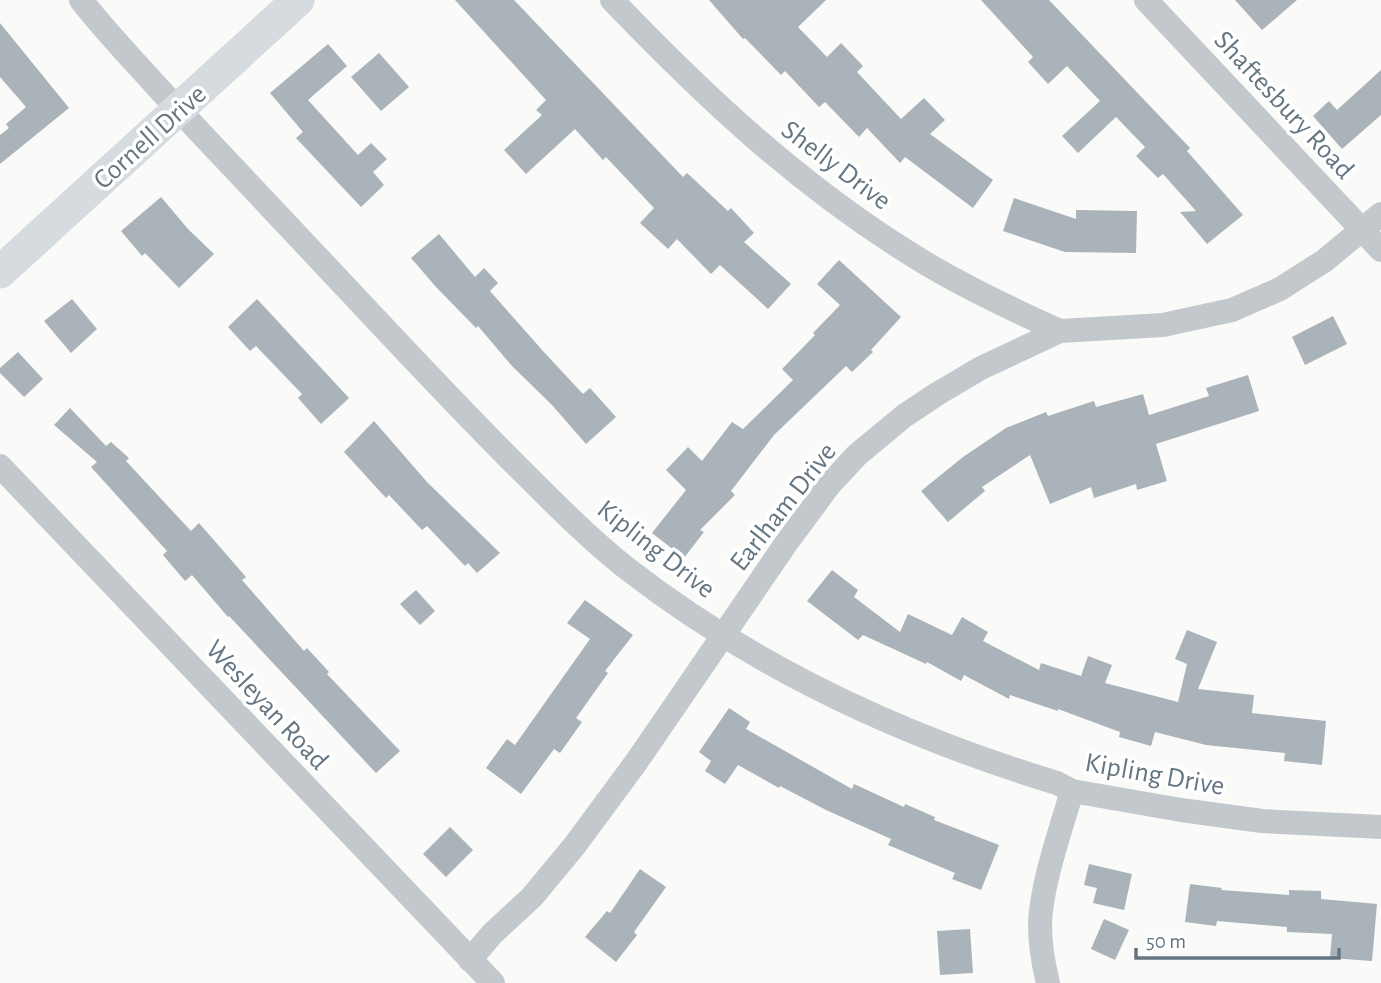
<svg xmlns="http://www.w3.org/2000/svg" width="1381" height="983" font-family="'Alegreya Sans',sans-serif">
  <rect width="100%" height="100%" fill="#fafaf8"/>
  <path fill="#aab3b9" d="M 455,0 L 514,0 L 683,177 L 687,173 L 728,211 L 731,208 L 754,233 L 744,242 L 791,284 L 768,309 L 720,265 L 711,274 L 677,239 L 668,249 L 640,223 L 654,208 L 606,157 L 603,160 L 575,129 L 526,174 L 504,150 L 542,115 L 536,110 L 546,100 Z
    M 709,0 L 826,0 L 798,27 L 827,57 L 841,43 L 863,66 L 857,72 L 901,119 L 924,98 L 945,120 L 930,134 L 993,180 L 973,208 L 905,157 L 900,163 L 867,128 L 859,137 L 825,102 L 819,107 L 785,71 L 781,75 L 745,38 L 743,39 Z
    M 981,0 L 1049,0 L 1190,148 L 1187,151 L 1243,215 L 1207,244 L 1180,212 L 1196,211 L 1163,174 L 1158,178 L 1136,156 L 1145,147 L 1116,117 L 1078,153 L 1062,136 L 1100,101 L 1067,66 L 1048,84 L 1028,62 L 1033,57 Z
    M 1235,0 L 1297,0 L 1262,30 Z
    M 0,23 L 69,108 L 0,164 L 0,135 L 9,128 L 6,124 L 26,107 L 0,77 Z
    M 328,44 L 347,66 L 308,100 L 358,155 L 371,143 L 387,159 L 373,172 L 384,185 L 361,207 L 296,138 L 303,132 L 270,93 Z
    M 379,53 L 409,87 L 381,111 L 351,77 Z
    M 1381,70 L 1381,115 L 1342,149 L 1313,116 L 1329,101 L 1337,110 Z
    M 161,197 L 188,229 L 214,254 L 179,288 L 145,253 L 142,256 L 121,231 Z
    M 1014,198 L 1076,219 L 1076,210 L 1137,211 L 1136,253 L 1065,252 L 1003,231 Z
    M 439,234 L 475,277 L 484,268 L 498,283 L 490,291 L 543,351 L 583,394 L 590,388 L 616,417 L 586,444 L 552,405 L 512,366 L 478,326 L 476,328 L 436,287 L 411,258 Z
    M 839,260 L 901,317 L 871,350 L 873,352 L 852,372 L 846,366 L 774,435 L 731,491 L 735,495 L 700,530 L 704,532 L 684,558 L 652,533 L 686,490 L 666,470 L 688,447 L 702,461 L 732,422 L 743,429 L 793,380 L 782,369 L 815,335 L 813,333 L 840,305 L 817,284 Z
    M 72,299 L 97,329 L 71,353 L 44,321 Z
    M 257,299 L 349,398 L 321,424 L 298,398 L 302,394 L 256,346 L 250,351 L 228,327 Z
    M 1333,316 L 1347,344 L 1305,365 L 1292,337 Z
    M 18,352 L 43,379 L 24,397 L 0,373 L 0,368 Z
    M 1248,375 L 1259,411 L 1156,444 L 1167,481 L 1137,490 L 1136,484 L 1094,498 L 1091,487 L 1050,504 L 1030,455 L 982,487 L 985,491 L 948,522 L 921,491 L 963,457 L 1006,428 L 1046,412 L 1048,416 L 1094,401 L 1096,407 L 1143,394 L 1149,415 L 1209,396 L 1206,388 Z
    M 70,408 L 106,446 L 111,442 L 129,458 L 126,461 L 191,531 L 199,523 L 246,577 L 242,580 L 304,651 L 307,648 L 329,672 L 327,674 L 400,751 L 376,773 L 229,616 L 228,617 L 192,575 L 185,581 L 163,555 L 167,551 L 91,467 L 97,462 L 54,425 Z
    M 374,421 L 427,482 L 500,553 L 477,573 L 468,563 L 465,566 L 427,526 L 422,530 L 389,495 L 386,498 L 344,452 Z
    M 832,570 L 858,590 L 854,597 L 900,632 L 908,614 L 952,635 L 962,617 L 988,632 L 983,641 L 1039,670 L 1041,663 L 1081,676 L 1088,656 L 1112,665 L 1105,683 L 1178,702 L 1187,664 L 1175,659 L 1187,630 L 1217,642 L 1198,689 L 1254,695 L 1252,713 L 1326,721 L 1322,765 L 1284,761 L 1285,753 L 1206,745 L 1155,732 L 1151,746 L 1119,737 L 1120,732 L 1058,709 L 1058,711 L 1010,695 L 1009,699 L 964,675 L 961,681 L 927,662 L 926,664 L 863,635 L 858,640 L 807,601 Z
    M 416,590 L 435,611 L 420,625 L 400,604 Z
    M 585,600 L 633,635 L 605,671 L 608,673 L 576,718 L 582,722 L 560,753 L 554,749 L 521,794 L 486,768 L 507,739 L 515,745 L 590,639 L 567,623 Z
    M 729,708 L 750,722 L 746,729 L 852,789 L 854,784 L 904,807 L 905,804 L 935,817 L 934,820 L 999,845 L 981,890 L 952,879 L 955,873 L 888,845 L 891,839 L 826,810 L 780,786 L 779,788 L 738,765 L 725,784 L 705,771 L 711,761 L 699,752 Z
    M 450,827 L 473,850 L 446,877 L 423,854 Z
    M 1089,864 L 1132,874 L 1124,910 L 1093,903 L 1097,888 L 1084,885 Z
    M 640,869 L 666,887 L 634,932 L 637,935 L 616,962 L 585,937 L 607,911 L 610,913 Z
    M 1190,884 L 1222,888 L 1221,890 L 1289,895 L 1289,890 L 1321,891 L 1321,899 L 1377,904 L 1372,961 L 1330,958 L 1332,934 L 1287,932 L 1287,927 L 1217,921 L 1216,926 L 1185,922 Z
    M 1104,919 L 1129,930 L 1115,960 L 1091,949 Z
    M 970,929 L 973,973 L 940,975 L 937,931 Z"/>
  <g fill="none" stroke-linecap="round" stroke-linejoin="round">
    <path stroke="#c3c8cc" stroke-width="24" d="M 81,0 C 106,32 134,61 161,91 C 215,149 269,206 323,263 C 391,335 457,407 527,476 C 558,507 590,539 625,567 C 753,667 902,736 1057,783 L 1072,791 L 1181,810 L 1262,821 L 1381,827
      M 612,0 C 705,97 802,188 917,258 C 962,286 1011,309 1060,331
      M 1146,0 L 1381,250
      M 0,466 L 493,983
      M 470,960 L 492,934 L 532,897 L 575,845 L 637,761 L 785,545 L 830,484 L 857,455 L 904,416 L 937,394 L 981,368 L 1060,331 L 1163,325 L 1232,310 L 1280,289 L 1324,261 L 1381,214
      M 1048,983 C 1043,963 1040,944 1040,924 C 1041,885 1061,829 1072,791"/>
    <path stroke="#d6dbdf" stroke-width="33" d="M 0,272 L 298,0"/>
  </g>
  <g text-anchor="middle" stroke-width="7" stroke-linejoin="round" paint-order="stroke">
    <g font-size="28" fill="#657683" stroke="#fff">
      <text transform="translate(1285 104) rotate(47)" y="10">Shaftesbury Road</text>
      <text transform="translate(149 136) rotate(-42)" y="10">Cornell Drive</text>
      <text transform="translate(837 164) rotate(37)" y="10">Shelly Drive</text>
      <text transform="translate(782 506) rotate(-52)" y="10">Earlham Drive</text>
      <text transform="translate(657 548) rotate(38)" y="10">Kipling Drive</text>
      <text transform="translate(268 704) rotate(47)" y="10">Wesleyan Road</text>
      <text transform="translate(1155 773) rotate(10)" y="10">Kipling Drive</text>
    </g>
  </g>
  <path d="M1136 948v10h203v-10" fill="none" stroke="#657683" stroke-width="3.5"/>
  <text x="1146" y="948" font-size="21" fill="#657683" stroke="#ffffff" stroke-width="5" paint-order="stroke">50 m</text>
</svg>
